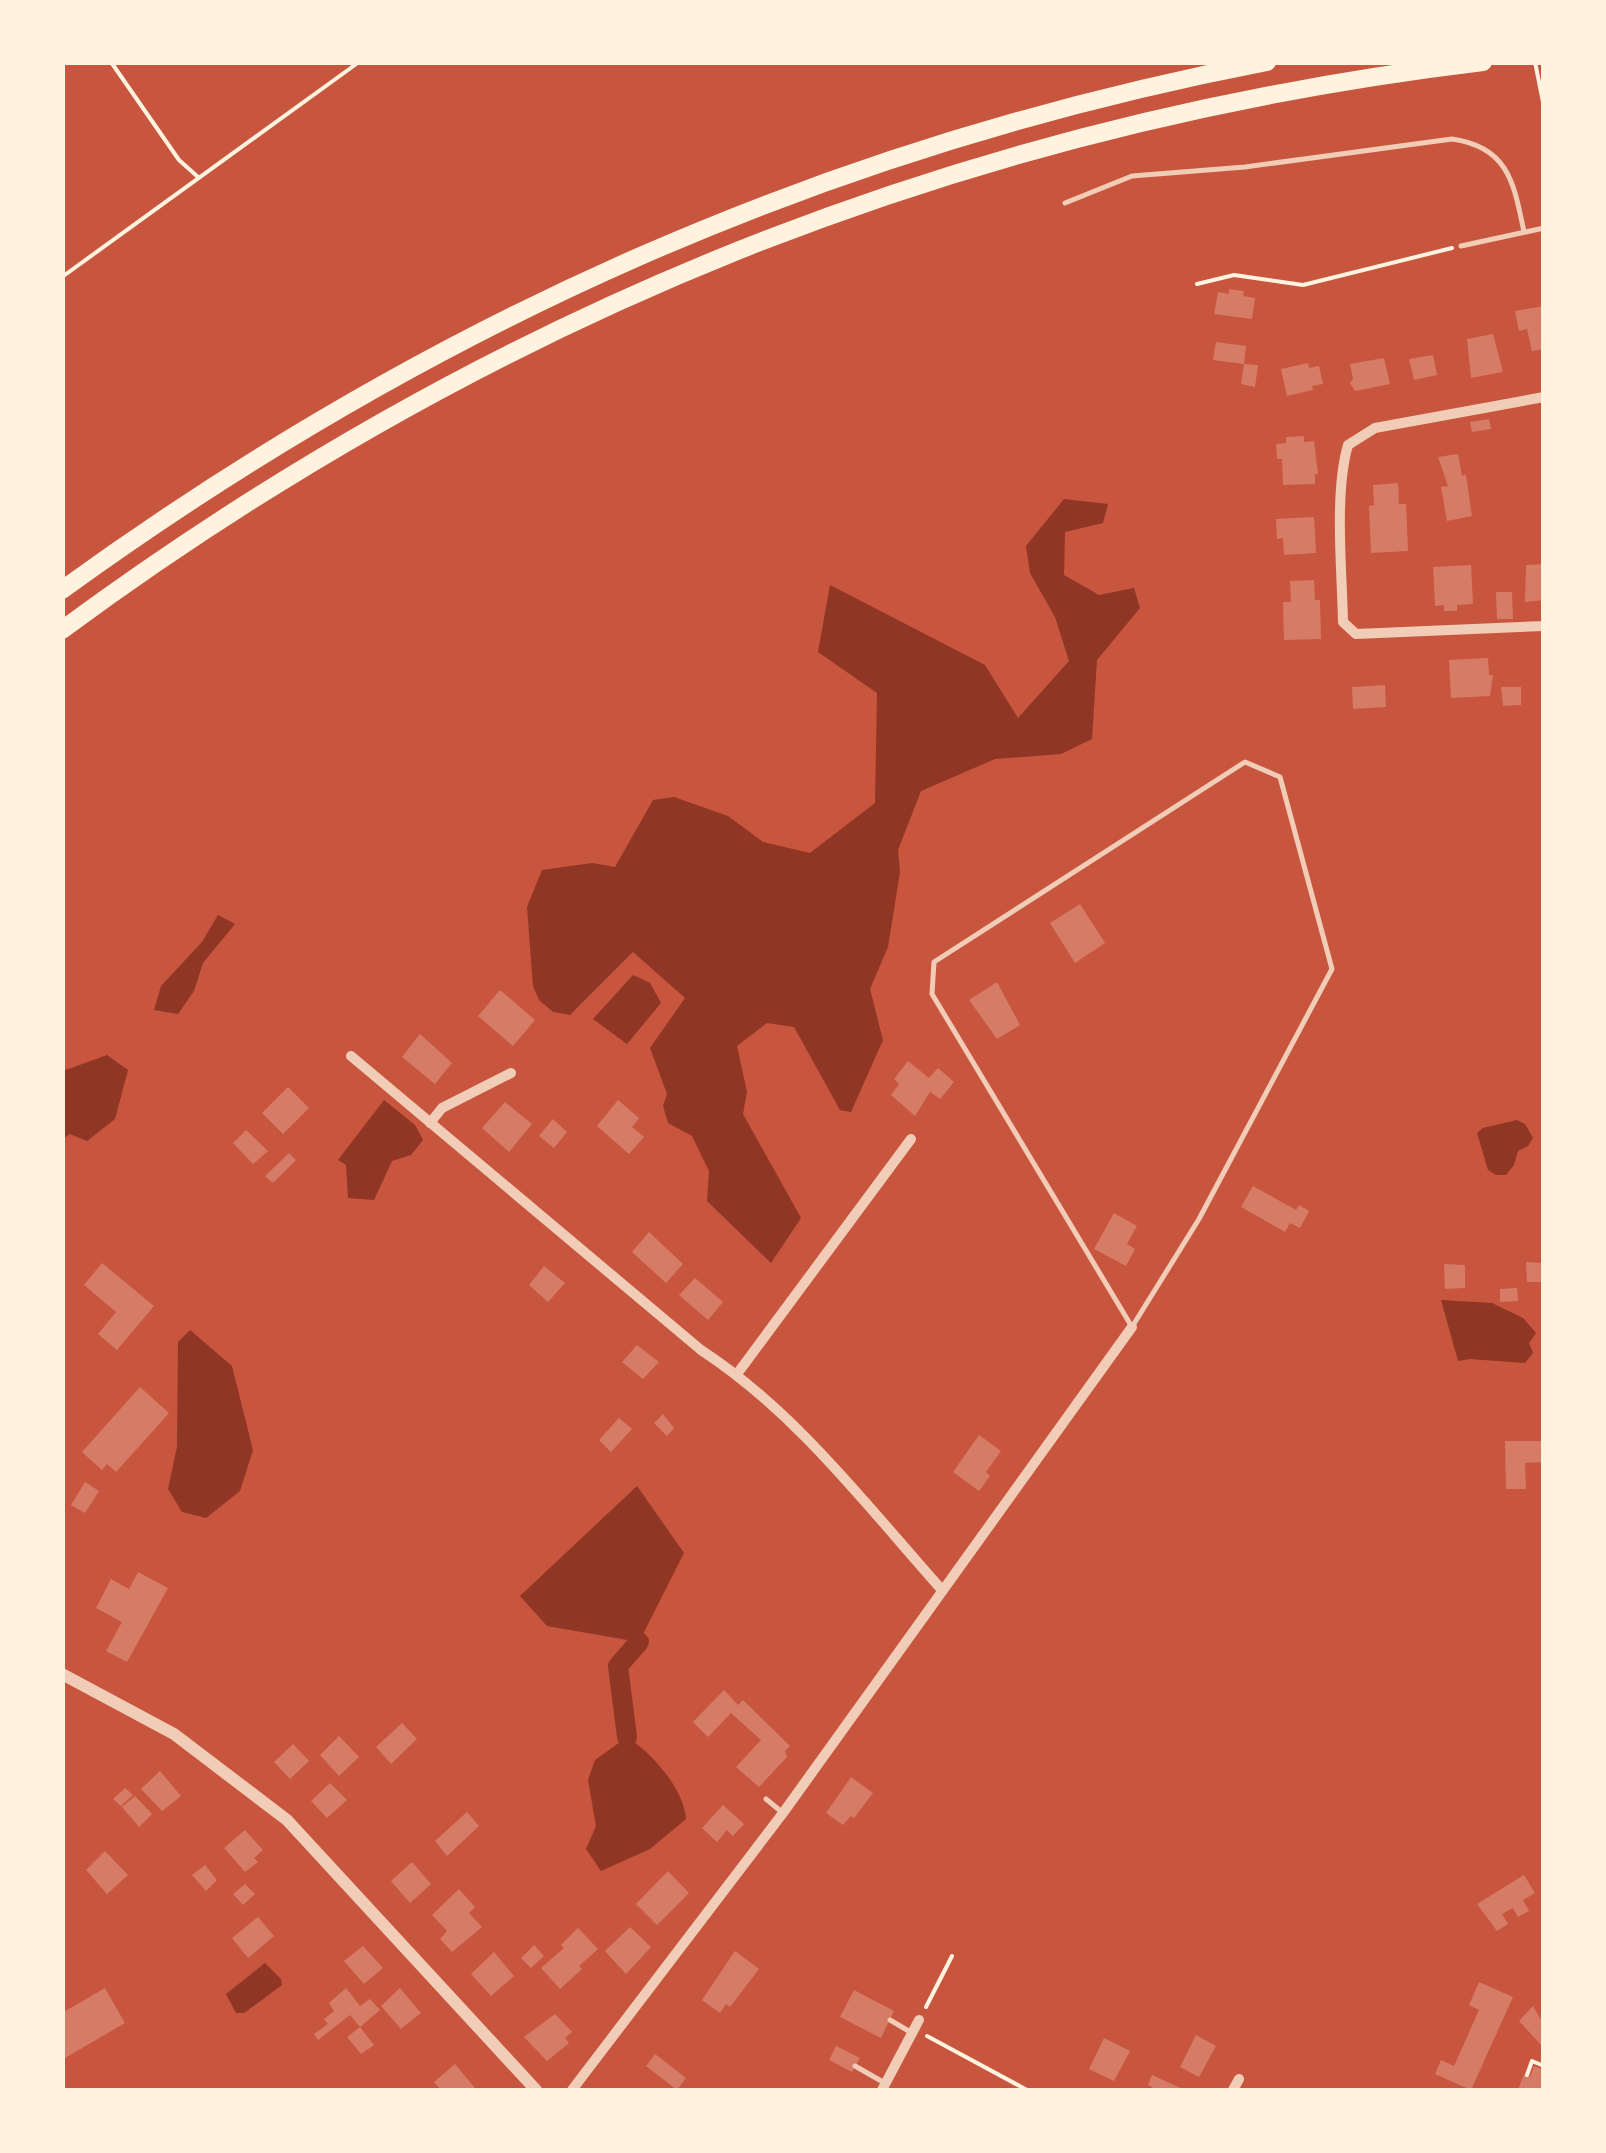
<svg xmlns="http://www.w3.org/2000/svg" width="1606" height="2153" font-family="'Libre Baskerville',serif">
  <rect width="100%" height="100%" fill="#c8553d"/>
  <path fill="#8f3625" d="M 1064,499 L 1108,504 L 1103,523 L 1065,532 L 1064,575 L 1099,595 L 1134,588 L 1140,608 L 1097,660 L 1092,739 L 1061,754 L 995,759 L 921,791 L 898,850 L 900,872 L 888,947 L 870,989 L 883,1040 L 851,1112 L 840,1110 L 794,1027 L 767,1023 L 737,1046 L 747,1092 L 743,1114 L 801,1218 L 771,1263 L 707,1201 L 709,1171 L 692,1136 L 668,1123 L 663,1106 L 667,1094 L 650,1048 L 685,998 L 633,952 L 570,1015 L 553,1012 L 539,1000 L 533,986 L 527,907 L 542,870 L 592,863 L 615,867 L 653,800 L 674,797 L 728,816 L 763,842 L 810,853 L 875,803 L 877,693 L 818,652 L 830,585 L 985,665 L 1018,718 L 1069,661 L 1055,617 L 1030,573 L 1026,546 Z
    M 218,915 L 235,924 L 203,963 L 194,991 L 178,1014 L 154,1010 L 161,986 L 202,942 Z
    M 633,975 L 650,983 L 661,1003 L 627,1044 L 593,1019 Z
    M 107,1055 L 128,1070 L 115,1119 L 87,1141 L 70,1134 L 63,1139 L 63,1071 Z
    M 384,1100 L 415,1125 L 423,1140 L 411,1155 L 392,1161 L 374,1200 L 348,1198 L 346,1165 L 338,1160 Z
    M 1517,1120 L 1525,1124 L 1533,1138 L 1528,1146 L 1518,1151 L 1514,1165 L 1506,1175 L 1496,1175 L 1488,1170 L 1477,1133 L 1483,1128 Z
    M 1441,1300 L 1492,1303 L 1523,1318 L 1536,1333 L 1529,1343 L 1533,1353 L 1525,1363 L 1470,1359 L 1458,1361 Z
    M 190,1330 L 232,1366 L 253,1450 L 240,1491 L 206,1518 L 182,1512 L 168,1489 L 177,1447 L 178,1342 Z
    M 637,1486 L 684,1553 L 639,1642 L 547,1626 L 520,1596 Z
    M 627,1737 C 652,1753 684,1789 686,1819 L 650,1849 L 601,1871 L 586,1849 L 596,1826 L 588,1780 L 595,1760 Z
    M 265,1963 L 281,1979 L 282,1985 L 244,2013 L 236,2013 L 226,1994 Z"/>
  <g fill="none" stroke-linecap="round" stroke-linejoin="round">
    <path stroke="#8f3625" stroke-width="20" d="M 627,1737 L 618,1666 L 639,1642"/>
  </g>
  <path fill="#d67c66" d="M 1229,289 L 1244,291 L 1243,296 L 1255,298 L 1252,319 L 1214,314 L 1218,292 L 1229,294 Z
    M 1544,306 L 1544,349 L 1532,351 L 1527,329 L 1519,331 L 1515,311 Z
    M 1493,334 L 1503,372 L 1471,378 L 1467,339 Z
    M 1216,342 L 1246,346 L 1244,364 L 1213,360 Z
    M 1433,355 L 1437,375 L 1414,380 L 1409,359 Z
    M 1384,358 L 1390,384 L 1355,391 L 1350,383 L 1353,379 L 1350,364 Z
    M 1308,363 L 1309,368 L 1319,366 L 1323,384 L 1312,386 L 1313,390 L 1287,396 L 1281,369 Z
    M 1244,364 L 1258,365 L 1255,387 L 1241,384 Z
    M 1489,419 L 1491,429 L 1472,432 L 1470,422 Z
    M 1304,436 L 1304,442 L 1314,441 L 1318,474 L 1315,474 L 1315,484 L 1283,485 L 1282,459 L 1277,459 L 1276,444 L 1286,443 L 1286,437 Z
    M 1458,454 L 1462,476 L 1466,475 L 1472,516 L 1447,521 L 1441,487 L 1448,486 L 1438,457 Z
    M 1398,483 L 1399,504 L 1406,504 L 1408,551 L 1371,553 L 1369,506 L 1374,505 L 1373,485 Z
    M 1314,517 L 1316,553 L 1284,555 L 1283,538 L 1277,539 L 1276,519 Z
    M 1544,564 L 1544,600 L 1525,602 L 1526,565 Z
    M 1471,565 L 1473,604 L 1457,605 L 1457,611 L 1444,611 L 1444,605 L 1435,606 L 1433,567 Z
    M 1314,580 L 1315,600 L 1320,600 L 1321,639 L 1284,640 L 1283,602 L 1291,602 L 1290,581 Z
    M 1496,592 L 1512,592 L 1513,619 L 1497,619 Z
    M 1488,658 L 1489,675 L 1493,675 L 1490,696 L 1451,698 L 1449,660 Z
    M 1385,685 L 1386,707 L 1353,709 L 1352,687 Z
    M 1501,687 L 1521,687 L 1521,705 L 1503,706 Z
    M 1080,904 L 1105,943 L 1075,963 L 1050,923 Z
    M 997,982 L 1020,1025 L 997,1039 L 969,1000 Z
    M 500,990 L 535,1020 L 513,1046 L 478,1016 Z
    M 420,1034 L 452,1063 L 435,1084 L 402,1057 Z
    M 908,1061 L 929,1078 L 938,1068 L 954,1082 L 940,1099 L 930,1092 L 915,1116 L 891,1095 L 899,1084 L 894,1079 Z
    M 288,1087 L 309,1108 L 283,1134 L 262,1113 Z
    M 618,1100 L 639,1118 L 632,1127 L 644,1137 L 629,1154 L 597,1126 Z
    M 505,1102 L 532,1124 L 509,1152 L 482,1128 Z
    M 553,1119 L 567,1132 L 554,1148 L 539,1136 Z
    M 246,1130 L 268,1151 L 253,1164 L 233,1143 Z
    M 289,1153 L 296,1160 L 273,1183 L 265,1176 Z
    M 1253,1186 L 1296,1210 L 1299,1205 L 1309,1211 L 1300,1228 L 1290,1223 L 1285,1232 L 1241,1207 Z
    M 1114,1213 L 1137,1226 L 1127,1244 L 1135,1249 L 1126,1266 L 1094,1249 Z
    M 649,1232 L 683,1264 L 666,1283 L 632,1252 Z
    M 1526,1262 L 1543,1263 L 1542,1282 L 1527,1282 Z
    M 102,1263 L 154,1306 L 117,1350 L 98,1334 L 116,1312 L 84,1285 Z
    M 1444,1264 L 1465,1265 L 1465,1288 L 1445,1289 Z
    M 544,1266 L 565,1283 L 548,1302 L 529,1285 Z
    M 695,1278 L 723,1302 L 708,1320 L 679,1295 Z
    M 1517,1288 L 1518,1301 L 1500,1302 L 1500,1289 Z
    M 637,1345 L 659,1362 L 643,1379 L 622,1362 Z
    M 140,1387 L 169,1413 L 116,1472 L 107,1464 L 102,1470 L 82,1452 Z
    M 663,1414 L 674,1428 L 667,1436 L 654,1423 Z
    M 619,1418 L 632,1429 L 611,1452 L 599,1440 Z
    M 979,1435 L 1001,1451 L 986,1472 L 990,1476 L 979,1491 L 953,1472 Z
    M 1505,1441 L 1544,1441 L 1544,1462 L 1525,1463 L 1526,1489 L 1506,1489 Z
    M 85,1482 L 99,1491 L 85,1513 L 71,1505 Z
    M 138,1572 L 168,1588 L 127,1662 L 106,1651 L 122,1622 L 96,1608 L 111,1579 L 129,1589 Z
    M 724,1690 L 738,1705 L 743,1700 L 790,1746 L 785,1751 L 787,1757 L 759,1787 L 736,1767 L 761,1740 L 731,1713 L 708,1737 L 693,1722 Z
    M 402,1723 L 417,1739 L 391,1764 L 376,1747 Z
    M 339,1736 L 359,1757 L 339,1776 L 320,1755 Z
    M 293,1744 L 309,1761 L 290,1779 L 274,1762 Z
    M 160,1771 L 181,1796 L 162,1811 L 141,1789 Z
    M 851,1777 L 873,1793 L 854,1818 L 851,1816 L 843,1825 L 826,1813 Z
    M 330,1783 L 347,1800 L 327,1818 L 311,1801 Z
    M 125,1788 L 133,1795 L 121,1806 L 113,1799 Z
    M 135,1796 L 152,1814 L 139,1827 L 122,1807 Z
    M 723,1805 L 744,1824 L 733,1836 L 727,1830 L 717,1842 L 702,1828 Z
    M 467,1812 L 479,1826 L 447,1856 L 435,1841 Z
    M 245,1830 L 263,1850 L 254,1858 L 258,1862 L 245,1872 L 224,1848 Z
    M 105,1851 L 128,1875 L 107,1894 L 86,1870 Z
    M 412,1862 L 431,1884 L 410,1903 L 391,1881 Z
    M 205,1865 L 217,1880 L 206,1891 L 192,1875 Z
    M 668,1871 L 689,1893 L 657,1925 L 636,1904 Z
    M 1524,1875 L 1535,1893 L 1523,1900 L 1529,1911 L 1518,1917 L 1513,1908 L 1502,1914 L 1508,1924 L 1497,1931 L 1477,1904 Z
    M 245,1884 L 255,1894 L 243,1905 L 233,1894 Z
    M 459,1889 L 475,1907 L 469,1913 L 482,1927 L 452,1952 L 440,1939 L 447,1931 L 432,1915 Z
    M 258,1917 L 274,1936 L 248,1958 L 232,1938 Z
    M 630,1927 L 651,1947 L 626,1974 L 605,1951 Z
    M 578,1928 L 598,1949 L 579,1966 L 582,1969 L 560,1989 L 541,1968 L 564,1948 L 561,1945 Z
    M 534,1945 L 544,1956 L 531,1968 L 521,1958 Z
    M 363,1946 L 383,1968 L 364,1984 L 344,1961 Z
    M 735,1951 L 759,1969 L 730,2007 L 726,2004 L 720,2013 L 702,2000 Z
    M 494,1952 L 514,1976 L 491,1996 L 471,1974 Z
    M 1479,1982 L 1513,1997 L 1471,2090 L 1435,2074 L 1441,2060 L 1454,2066 L 1479,2010 L 1469,2005 Z
    M 105,1988 L 125,2023 L 65,2058 L 62,2013 Z
    M 346,1988 L 360,2006 L 370,1999 L 380,2010 L 360,2027 L 350,2015 L 318,2040 L 314,2034 L 328,2024 L 324,2019 L 334,2011 L 329,2003 Z
    M 400,1988 L 421,2013 L 401,2029 L 381,2006 Z
    M 854,1990 L 894,2011 L 881,2038 L 840,2017 Z
    M 1533,2006 L 1544,2025 L 1544,2048 L 1519,2021 Z
    M 555,2014 L 572,2032 L 565,2038 L 569,2043 L 547,2061 L 524,2037 Z
    M 360,2027 L 374,2045 L 361,2054 L 347,2037 Z
    M 1196,2035 L 1216,2046 L 1199,2077 L 1180,2067 Z
    M 1104,2038 L 1130,2051 L 1114,2081 L 1089,2069 Z
    M 836,2046 L 860,2058 L 852,2072 L 829,2060 Z
    M 655,2054 L 686,2078 L 677,2090 L 646,2066 Z
    M 455,2064 L 475,2088 L 472,2090 L 441,2090 L 434,2082 Z
    M 1534,2066 L 1544,2070 L 1544,2090 L 1518,2090 L 1524,2074 L 1530,2077 Z
    M 1152,2075 L 1185,2090 L 1157,2090 L 1148,2085 Z"/>
  <g fill="none" stroke-linecap="round" stroke-linejoin="round">
    <path stroke="#fff3e0" stroke-width="4" d="M 111,62 L 179,160 L 198,177
      M 1535,62 L 1544,107
      M 62,277 L 359,62
      M 1197,284 L 1234,275 L 1303,285 L 1452,248
      M 926,2007 L 952,1956
      M 927,2036 L 1027,2090
      M 1527,2075 L 1532,2061 L 1544,2066"/>
    <path stroke="#f1ccb7" stroke-width="5" d="M 1065,203 L 1132,176 L 1245,167 L 1452,139 C 1509,147 1514,184 1524,232
      M 1461,246 L 1544,228
      M 1245,762 L 1280,777 L 1332,969 L 1199,1219 L 1132,1327 L 932,994 L 934,962 Z
      M 766,1799 L 783,1813
      M 890,2020 L 912,2033
      M 855,2066 L 883,2082"/>
    <path stroke="#f1ccb7" stroke-width="10" d="M 1544,397 L 1375,428 L 1348,445 C 1334,493 1342,570 1343,622 L 1356,634 L 1544,626
      M 351,1056 L 701,1350 C 796,1412 867,1506 942,1590
      M 430,1123 L 442,1108 L 511,1073
      M 737,1374 L 911,1139
      M 572,2090 L 783,1813 L 1132,1327
      M 882,2090 L 919,2020
      M 1233,2090 L 1239,2079"/>
    <path stroke="#f1ccb7" stroke-width="12" d="M 62,1674 L 174,1734 L 287,1820 L 536,2090"/>
    <path stroke="#fff3e0" stroke-width="18" d="M 62,590 C 429,324 821,148 1267,62
      M 62,630 C 488,316 957,125 1483,62"/>
  </g>
  <rect width="1606" height="2153" fill="none" stroke="#fff3e0" stroke-width="130"/>
</svg>
